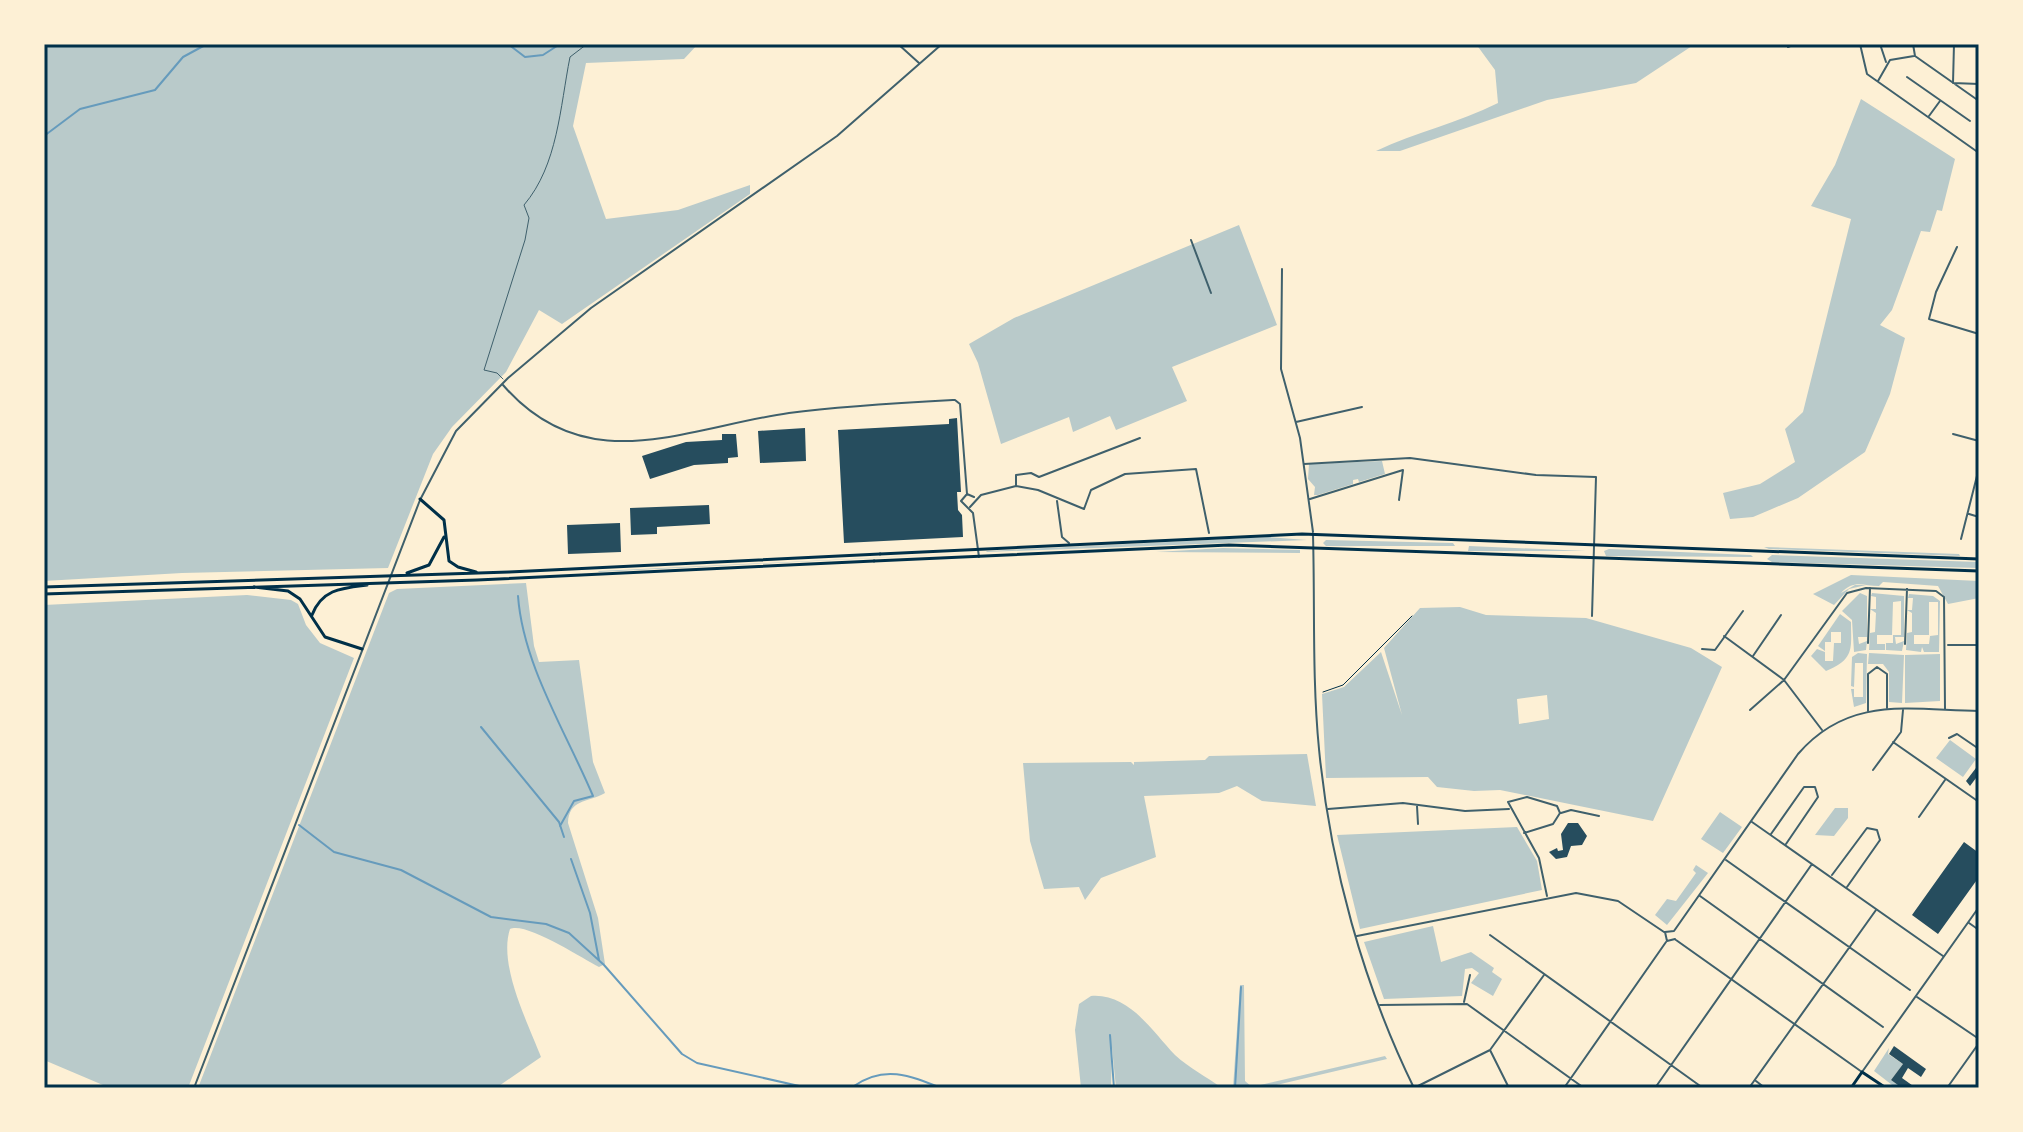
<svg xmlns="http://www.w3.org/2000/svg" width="2023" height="1132" font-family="'Roboto Condensed',sans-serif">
  <rect width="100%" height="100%" fill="#fdf0d5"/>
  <path fill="#b9caca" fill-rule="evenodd" d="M 44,44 L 698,44 L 684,59 L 586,63 L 573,126 L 606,219 L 678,210 L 750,185 L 750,194 L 562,324 L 539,310 L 506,372 L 452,427 L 433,454 L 388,568 L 182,573 L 44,581 Z
    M 1476,44 L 1695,44 L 1636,83 L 1547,100 L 1400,151 L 1376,151 C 1416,132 1458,123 1498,103 L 1495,70 Z
    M 1861,99 L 1955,159 L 1942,211 L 1937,210 L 1930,232 L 1921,231 L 1892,310 L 1880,325 L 1905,338 L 1890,394 L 1865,452 L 1798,498 L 1753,517 L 1730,519 L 1723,493 L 1760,484 L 1795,462 L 1785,429 L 1803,412 L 1851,219 L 1811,206 L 1835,165 Z
    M 1239,225 L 1277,325 L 1172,367 L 1187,401 L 1116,430 L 1110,416 L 1073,432 L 1069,417 L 1001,444 L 978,363 L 969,344 L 1014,318 Z
    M 1382,461 L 1385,474 L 1359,482 L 1358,479 L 1353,480 L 1353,484 L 1318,495 L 1314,495 L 1315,487 L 1308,479 L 1309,464 Z
    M 1268,537 L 1307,540 L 986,552 L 987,551 Z
    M 1326,540 L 1453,543 L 1455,546 L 1326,546 L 1323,543 Z
    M 1469,546 L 1586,551 L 1468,551 Z
    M 1764,547 L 1959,554 L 1960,556 L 1769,549 Z
    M 1223,548 L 1300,550 L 1300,553 L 1156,552 Z
    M 1609,549 L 1751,555 L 1753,557 L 1606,556 L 1604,551 Z
    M 972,553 L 598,572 L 599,571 Z
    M 1772,555 L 1979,562 L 1979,568 L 1772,562 L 1767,559 Z
    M 1851,575 L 1979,581 L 1979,598 L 1948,604 L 1938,586 L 1883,582 L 1879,586 C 1863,586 1854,579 1841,593 L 1855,585 L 1866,585 L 1849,589 L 1834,605 L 1813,594 Z
    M 526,583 L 534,646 L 539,662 L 579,660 L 593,762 L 605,793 C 587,803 569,799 568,823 L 598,918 L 605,964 L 599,967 C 582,958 525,921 510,929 C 498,965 528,1023 541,1057 L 496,1088 L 198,1088 L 389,593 L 397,589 Z
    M 1860,593 L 1867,596 L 1867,637 L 1858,637 L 1859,644 L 1867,641 L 1866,650 L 1854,652 L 1852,620 L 1842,611 Z
    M 1872,593 L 1904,596 L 1904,637 L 1895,637 L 1896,644 L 1904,641 L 1902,651 L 1886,650 L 1886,643 L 1893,643 L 1893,635 L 1901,635 L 1901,601 L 1893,602 L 1892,635 L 1877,635 L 1877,644 L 1885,644 L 1885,650 L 1869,650 L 1870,633 L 1875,632 L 1876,613 L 1870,609 L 1876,609 L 1876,597 L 1871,596 Z
    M 1909,594 L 1933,596 L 1940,601 L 1939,652 L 1924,652 L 1922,647 L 1921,652 L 1906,650 L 1907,633 L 1912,632 L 1912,613 L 1907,610 L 1912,610 L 1913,598 L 1908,598 ZM 1929,602 L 1938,602 L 1938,635 L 1930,636 L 1929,644 L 1914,644 L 1914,635 L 1929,635 Z
    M 247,595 L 291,600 L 298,604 L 306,625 L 320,643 L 354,658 L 188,1088 L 110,1088 L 44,1060 L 44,605 Z
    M 1460,607 L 1486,615 L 1586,618 L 1691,648 L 1722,667 L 1653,821 L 1500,790 L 1474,791 L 1437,787 L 1428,777 L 1326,778 L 1322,694 L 1344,687 L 1381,652 L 1402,715 L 1384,648 L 1420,608 ZM 1547,695 L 1549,719 L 1519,724 L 1517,699 Z
    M 1840,614 L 1851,622 C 1851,649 1855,659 1826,671 L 1811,656 L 1817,649 L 1825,652 L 1825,661 L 1833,661 L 1834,643 L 1841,643 L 1841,632 L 1831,632 L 1831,642 L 1825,642 L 1825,651 L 1818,646 Z
    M 1858,653 L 1867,654 L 1866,703 L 1854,707 L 1851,689 L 1854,689 L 1854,697 L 1863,697 L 1863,663 L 1855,663 L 1854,687 L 1851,686 L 1852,657 Z
    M 1869,653 L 1904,655 L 1902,703 L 1889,702 L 1889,672 L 1883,664 L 1868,664 Z
    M 1940,654 L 1940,701 L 1905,703 L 1905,655 Z
    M 1950,740 L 1976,759 L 1963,777 L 1936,758 Z
    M 1307,754 L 1316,806 L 1262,801 L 1237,786 L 1219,793 L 1144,796 L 1156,857 L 1101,878 L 1085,900 L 1079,887 L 1044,889 L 1030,841 L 1023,763 L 1131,762 L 1134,765 L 1134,762 L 1205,760 L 1209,756 Z
    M 1835,808 L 1848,808 L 1848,818 L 1834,836 L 1815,835 Z
    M 1720,812 L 1742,827 L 1723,853 L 1701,839 Z
    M 1517,827 L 1537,861 L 1542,890 L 1360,929 L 1337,835 Z
    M 1696,865 L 1708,873 L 1667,925 L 1655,915 L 1667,899 L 1676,901 L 1696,873 L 1693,870 Z
    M 1433,926 L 1441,962 L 1471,952 L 1494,968 L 1492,972 L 1502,979 L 1493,996 L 1471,983 L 1479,973 L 1472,968 L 1465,969 L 1462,996 L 1384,999 L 1364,942 Z
    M 1240,985 L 1244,985 L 1245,1081 L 1252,1087 L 1385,1056 L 1387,1059 L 1264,1088 L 1233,1088 Z
    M 1091,996 C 1129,993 1152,1031 1175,1055 C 1189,1068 1207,1077 1222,1088 L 1116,1088 L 1112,1048 L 1111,1088 L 1081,1088 L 1075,1030 L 1079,1004 Z
    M 1889,1048 L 1888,1054 L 1903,1064 L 1891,1080 L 1902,1088 L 1896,1088 L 1874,1071 Z"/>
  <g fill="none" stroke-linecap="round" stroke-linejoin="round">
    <path stroke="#669bbc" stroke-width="2" d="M 508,44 L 525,57 L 543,55 L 560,44
      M 44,136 L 80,109 L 155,90 L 183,57 L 207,44
      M 44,187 L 44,206
      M 518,596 C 523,665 566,732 593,796 L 574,801 L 560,826
      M 481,727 L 559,822 L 564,837
      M 299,825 L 334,852 L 401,870 L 491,917 L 546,924 L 569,933 L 604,965 L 682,1054 L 697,1063 L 808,1088
      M 571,859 L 590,913 L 599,960
      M 1110,1035 L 1114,1088
      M 854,1086 C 884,1065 909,1075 941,1088
      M 1235,1088 L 1241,987"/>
  </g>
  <path fill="#264d5e" d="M 957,418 L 961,492 L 957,492 L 958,510 L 962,515 L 963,537 L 844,543 L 838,430 L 949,424 L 949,419 Z
    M 805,428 L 806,461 L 760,463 L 758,431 Z
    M 722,434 L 736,434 L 738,457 L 728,458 L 728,463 L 694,465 L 650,479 L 642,456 L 686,442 L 722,440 Z
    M 709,505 L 710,524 L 657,527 L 657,534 L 631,535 L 630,508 Z
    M 620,523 L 621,552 L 568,554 L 567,525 Z
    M 1979,764 L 1979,774 L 1970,786 L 1966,781 Z
    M 1568,823 L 1578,823 L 1587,836 L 1582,845 L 1571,846 L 1567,857 L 1556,859 L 1549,852 L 1557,848 L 1558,851 L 1563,850 L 1561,834 Z
    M 1964,842 L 1979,853 L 1979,877 L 1938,934 L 1912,915 Z
    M 1894,1046 L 1926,1069 L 1921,1077 L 1908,1068 L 1902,1078 L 1916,1088 L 1902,1088 L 1891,1080 L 1903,1064 L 1889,1054 Z"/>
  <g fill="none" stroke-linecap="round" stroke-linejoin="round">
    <path stroke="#003049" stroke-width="1" d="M 1323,692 L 1343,685 L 1412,616"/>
    <path stroke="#3f606c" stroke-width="1" d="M 503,379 L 497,373 L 484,370 L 525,240 L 529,218 L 524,205 C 558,165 560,107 570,57 L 587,44"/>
    <path stroke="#3f606c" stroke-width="2" d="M 898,44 L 919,63
      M 1860,44 L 1867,74 L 1979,153
      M 1880,44 L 1886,62
      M 1913,44 L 1915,56 L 1979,101
      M 1954,44 L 1953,83 L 1979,84
      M 1788,47 L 1795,44
      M 1907,77 L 1970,121
      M 1878,81 L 1890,60 L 1914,56
      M 1929,116 L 1940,101
      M 1191,240 L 1211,293
      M 1957,247 L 1936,292 L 1929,319 L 1979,334
      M 1282,269 L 1281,369 L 1300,438 L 1313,532
      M 503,385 C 586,481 684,428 789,413 C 844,406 900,403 955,400 L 960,404 L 967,494
      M 1296,422 L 1362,407
      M 1953,434 L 1979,441
      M 1304,464 L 1410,458 L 1536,475 L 1596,477 L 1592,616
      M 1016,485 L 1016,475 L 1031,473 L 1039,477 L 1140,438
      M 974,497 L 967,494 L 961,501 L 973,513 L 979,557
      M 1310,499 L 1403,470 L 1399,500
      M 1057,501 L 1062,537 L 1069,543
      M 970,507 L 981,495 L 1016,486 L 1038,490 L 1084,509 L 1091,490 L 1125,474 L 1196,469 L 1209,533
      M 1969,514 L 1979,517
      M 1961,539 L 1979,468
      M 1724,636 L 1784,680 L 1822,730
      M 1868,643 L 1870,588
      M 1905,644 L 1907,589
      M 1948,645 L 1979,645
      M 1702,649 L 1715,650 L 1743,611
      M 1753,656 L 1781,615
      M 1750,710 L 1784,680 L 1847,593 L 1866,588 L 1936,591 L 1944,597 L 1945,709
      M 1868,711 L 1868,674 L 1877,667 L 1887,674 L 1887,708
      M 1949,738 L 1957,734 L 1979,749
      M 1893,742 L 1979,802
      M 1873,770 L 1901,732 L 1903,710
      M 1417,806 L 1418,824
      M 1328,809 L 1403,803 L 1465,811 L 1509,809
      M 1561,813 L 1571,810 L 1599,816
      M 1919,817 L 1945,780
      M 1752,822 L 1943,956
      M 1524,833 L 1553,824 L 1560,813 L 1557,806 L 1527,797 L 1508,802 L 1539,858 L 1547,896
      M 1771,834 L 1804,787 L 1815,787 L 1818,797 L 1786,844
      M 1726,860 L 1910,990
      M 1832,875 L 1867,828 L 1877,830 L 1880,840 L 1847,887
      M 1700,896 L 1883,1027
      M 1969,923 L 1979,930
      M 1490,935 L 1703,1088
      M 1917,997 L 1979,1039
      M 1464,1002 L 1470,975
      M 1380,1005 L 1467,1004 L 1584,1088
      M 1490,1050 L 1509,1088
      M 1756,1081 L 1765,1088
      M 1414,1088 L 1490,1050 L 1544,975
      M 1564,1088 L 1666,942
      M 1655,1088 L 1812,864
      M 1749,1088 L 1876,910
      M 1947,1088 L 1979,1043"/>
    <path stroke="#3f606c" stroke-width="2" d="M 1313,535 C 1315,606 1312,678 1319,749 C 1330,864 1363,984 1414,1088
      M 1357,936 L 1576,893 L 1618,901 L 1664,932
      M 1675,939 L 1667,941 L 1665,932 L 1674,931 L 1798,754 C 1849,695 1909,710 1979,711
      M 1676,940 L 1862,1072 L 1979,907
      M 194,1088 L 420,500 L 456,431 L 508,378 L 591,308 L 837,136 L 942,44"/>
    <path stroke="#003049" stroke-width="3" d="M 1851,1088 L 1862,1072 L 1886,1088"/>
    <path stroke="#003049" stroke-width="3" d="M 880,554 L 1302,534 L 1979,559
      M 874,561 L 1229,545 L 1979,571"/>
    <path stroke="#003049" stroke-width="3" d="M 420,499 L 444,520 L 449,561 L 458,567 L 476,572
      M 407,573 L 429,565 L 444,537
      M 44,587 L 509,572 L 880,554
      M 254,587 L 288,591 L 300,599 L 325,637 L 362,649
      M 44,594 L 477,580 L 874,561
      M 312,615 C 322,589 342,588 367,585"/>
  </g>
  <rect width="2023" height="1132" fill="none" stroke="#fdf0d5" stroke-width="92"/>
  <rect x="46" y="46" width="1931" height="1040" fill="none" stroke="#003049" stroke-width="3"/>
</svg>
